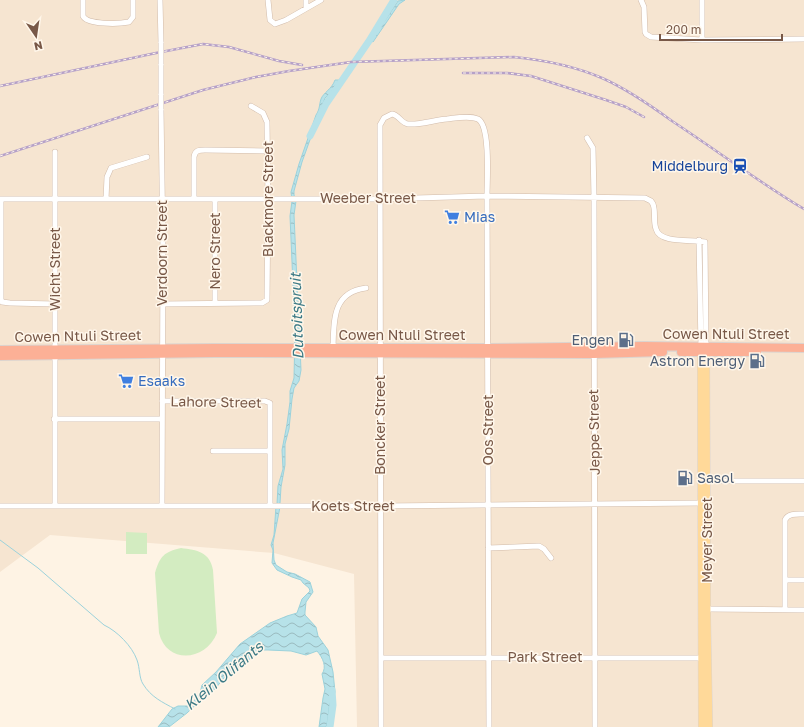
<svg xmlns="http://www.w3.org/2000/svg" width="804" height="727" font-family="'Golos Text',sans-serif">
  <defs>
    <pattern id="water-waves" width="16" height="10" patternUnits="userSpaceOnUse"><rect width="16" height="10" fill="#b7e2e9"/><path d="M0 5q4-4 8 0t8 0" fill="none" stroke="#9ababf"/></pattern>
  </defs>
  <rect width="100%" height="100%" fill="#fef3e4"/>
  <path fill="#f6e5d1" d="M 0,0 L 804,0 L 804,727 L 357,727 L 354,574 L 274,553 L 50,535 L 0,572 Z"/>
  <path fill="#d3ecc1" d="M 126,532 L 147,533 L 147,554 L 126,554 Z
    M 181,548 C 197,550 210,552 213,570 L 217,633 C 206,661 167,665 159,633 L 155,573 C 160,556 164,552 181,548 Z"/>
  <path fill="url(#water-waves)" stroke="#9cd2db" d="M 405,0 L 399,4 L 373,42 L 368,39 L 384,22 L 398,1 Z
    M 335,80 L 339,80 L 332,91 L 325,98 L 302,162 L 294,191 L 294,195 L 296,201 L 294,215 L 301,370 L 299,381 L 294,388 L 292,399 L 289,429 L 285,444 L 285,465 L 281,487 L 280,503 L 277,504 L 278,486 L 283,469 L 282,450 L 287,424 L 290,402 L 290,391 L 294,378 L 295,332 L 290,216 L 292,201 L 291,192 L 299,164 L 316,115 C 320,109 319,105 321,99 C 323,93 332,89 335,80 Z
    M 276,506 L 280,507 L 273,543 L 274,560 L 276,565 L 287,572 L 295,574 L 310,582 L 313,592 L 306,602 L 305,612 L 305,615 L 316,627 L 318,636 L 328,650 L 333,672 L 335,692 C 334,697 333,697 331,701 C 328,706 329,719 326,727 L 319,727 L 323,698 L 325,689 L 322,674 C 327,667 323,658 317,651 L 306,655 L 291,651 L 268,650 L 263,650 L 258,653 L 224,678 L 215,689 L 207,694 L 187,713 L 169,727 L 158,727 L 172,709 L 178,706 L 187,706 L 194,701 L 200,693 L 202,685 L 216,672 L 240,644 L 270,623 L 287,616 L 297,613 L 302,599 L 310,591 L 309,588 L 303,583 L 301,580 L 292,577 L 277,570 L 272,563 L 273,550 L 271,545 L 274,535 Z"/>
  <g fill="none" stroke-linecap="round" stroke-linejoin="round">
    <path stroke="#9cd2db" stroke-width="1" d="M 0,540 L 38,568 L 104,625 C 117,631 132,646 137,660 C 140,668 139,678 143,684 C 151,697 162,702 175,709"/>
    <path stroke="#b7e2e9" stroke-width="7" d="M 310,136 L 326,104 L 369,41 L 394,0
      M 330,727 L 333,705 L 332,690"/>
    <g stroke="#d2bcab" stroke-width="6">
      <path id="minor" d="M 83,0 L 83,16 C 87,25 119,24 129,22 L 133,17 L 133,0
        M 160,0 L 161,43
        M 268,0 L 270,20 L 275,24 L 286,20 L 321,0
        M 306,0 L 306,8
        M 641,0 L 644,7 L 645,32 L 646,34 L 651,37 L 702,40 L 804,39
        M 702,0 L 702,40
        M 161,64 L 161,95
        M 161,109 L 163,250 L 162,506
        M 587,138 L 593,148 L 594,198 L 595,727
        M 55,152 L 55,505
        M 0,199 L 380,199 L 487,196 L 645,198 L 651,201 L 653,204 C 656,212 653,221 656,229 C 660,244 692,239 705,242 L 706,347
        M 1,199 L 1,299 L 2,302 L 10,303 L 55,304
        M 106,199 L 107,177 L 111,168 L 147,157
        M 194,199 L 194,157 C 195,150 199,150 205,150 L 267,151
        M 215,199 L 215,303
        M 699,240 L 701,347
        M 162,304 L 262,303 L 267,300 L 268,198 L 267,122 L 263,113 L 251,106
        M 333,348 C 334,321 332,292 366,288
        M 162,401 L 265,401 L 270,403 L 270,506
        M 54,419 L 162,419
        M 213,451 L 270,451
        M 704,481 L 804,481
        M 0,506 L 380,506 L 703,503
        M 488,548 L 539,546 L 544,549 L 551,558
        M 785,580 L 804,580
        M 707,609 L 804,610
        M 785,610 L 785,520 C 788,513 797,514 804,514
        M 381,658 L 705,658
        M 381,727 L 380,125 L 384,118 L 392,114 C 399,115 401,123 408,124 C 421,125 434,120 447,119 C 456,118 469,115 478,119 C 491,126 487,182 487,196 L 489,727"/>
    </g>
    <g stroke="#dcd4cf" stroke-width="8">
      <path id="major" d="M 701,347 L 702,727
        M 706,347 L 707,617 L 709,727"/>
    </g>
    <g stroke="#dcd4cf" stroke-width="10">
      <path id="highway" d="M 0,350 L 214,348 L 487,348 L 644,346 L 804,348
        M 681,352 L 757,352
        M 0,356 L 214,353 L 594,354 L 663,352"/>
    </g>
    <use href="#minor" stroke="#fff" stroke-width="5"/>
    <use href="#major" stroke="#ffd999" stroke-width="7"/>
    <use href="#highway" stroke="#fcb096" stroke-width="8"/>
    <g stroke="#b6a1c8" stroke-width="2.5">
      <path id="rail" d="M 463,73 L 507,73 L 531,76 L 606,100 L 626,107 L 644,117
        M 0,86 L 156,53 L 203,44 L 229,47 L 279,61 L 302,65
        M 0,156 L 203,90 L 256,77 L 289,71 L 351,62 L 514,57 C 544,60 574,66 602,78 C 627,89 650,105 672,121 C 716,150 759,182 804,209"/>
    </g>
    <use href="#rail" stroke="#fff7eb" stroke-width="1" stroke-dasharray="3" stroke-linecap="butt"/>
    <g stroke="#d2bcab" stroke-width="6" stroke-linecap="butt">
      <path id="minor-bridge" d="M 161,43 L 161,64
        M 161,95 L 161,109"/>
    </g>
    <use href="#minor-bridge" stroke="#fff" stroke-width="5"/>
  </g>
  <defs>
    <g id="station-bare" transform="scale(1.2)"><path d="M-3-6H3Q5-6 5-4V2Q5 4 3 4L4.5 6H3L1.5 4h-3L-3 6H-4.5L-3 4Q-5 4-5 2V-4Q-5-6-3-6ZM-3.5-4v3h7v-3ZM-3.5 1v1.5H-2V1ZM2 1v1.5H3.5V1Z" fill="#1a4fb4" stroke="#fff7eb" stroke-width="2.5" paint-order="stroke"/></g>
    <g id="supermarket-bare" transform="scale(1.2)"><path d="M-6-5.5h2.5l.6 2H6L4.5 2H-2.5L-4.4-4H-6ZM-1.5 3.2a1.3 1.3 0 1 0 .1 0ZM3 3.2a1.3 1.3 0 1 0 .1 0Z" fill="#3f7fe0" stroke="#fff7eb" stroke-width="2.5" paint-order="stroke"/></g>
    <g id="fuel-bare" transform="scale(1.2)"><path d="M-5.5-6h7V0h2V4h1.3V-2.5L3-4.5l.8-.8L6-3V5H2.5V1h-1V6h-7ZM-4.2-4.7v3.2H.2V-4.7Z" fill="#5c6f8a" stroke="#fff7eb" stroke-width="2.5" paint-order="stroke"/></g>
  </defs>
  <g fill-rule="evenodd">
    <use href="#station-bare" x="740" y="166"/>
    <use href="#supermarket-bare" x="452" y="217"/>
    <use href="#fuel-bare" x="626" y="340"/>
    <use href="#fuel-bare" x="757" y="361"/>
    <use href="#supermarket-bare" x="126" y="381"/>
    <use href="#fuel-bare" x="685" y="478"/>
  </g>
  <g text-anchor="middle" stroke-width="3" stroke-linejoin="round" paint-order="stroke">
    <g font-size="14" fill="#164399" stroke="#fff7eb" text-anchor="end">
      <text x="728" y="171">Middelburg</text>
    </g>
    <g font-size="14" fill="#785847" stroke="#fff7eb">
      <text x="368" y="203">Weeber Street</text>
      <text transform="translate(268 199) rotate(-90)" y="5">Blackmore Street</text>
      <text transform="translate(215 251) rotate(-90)" y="5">Nero Street</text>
      <text transform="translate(162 253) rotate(-90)" y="5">Verdoorn Street</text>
      <text transform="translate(55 269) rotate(-90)" y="5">Wicht Street</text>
      <text x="726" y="339">Cowen Ntuli Street</text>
      <text x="402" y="340">Cowen Ntuli Street</text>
      <text transform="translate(78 336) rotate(-1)" y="5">Cowen Ntuli Street</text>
      <text transform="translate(216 402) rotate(1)" y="5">Lahore Street</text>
      <text transform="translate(380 425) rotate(-90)" y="5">Boncker Street</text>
      <text transform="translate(488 430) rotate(-90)" y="5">Oos Street</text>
      <text transform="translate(594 432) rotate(-91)" y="5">Jeppe Street</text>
      <text x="353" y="511">Koets Street</text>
      <text transform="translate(707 540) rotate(-90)" y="5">Meyer Street</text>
      <text x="545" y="662">Park Street</text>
    </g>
    <g font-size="14" fill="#366cbe" stroke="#fff7eb" text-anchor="start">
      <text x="464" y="222">Mias</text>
      <text x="138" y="386">Esaaks</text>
    </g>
    <g font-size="14" fill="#4e5e75" stroke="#fff7eb" text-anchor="end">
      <text x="614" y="345">Engen</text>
      <text x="745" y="366">Astron Energy</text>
      <text x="697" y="483" text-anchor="start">Sasol</text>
    </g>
    <g font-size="15" font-style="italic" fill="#3c7a86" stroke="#fff7eb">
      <text transform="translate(297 316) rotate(-92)" y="5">Dutoitspruit</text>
      <text transform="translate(224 676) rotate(-40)" y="5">Klein Olifants</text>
    </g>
  </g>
  <g transform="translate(36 36) rotate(167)" stroke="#fff7eb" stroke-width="3" paint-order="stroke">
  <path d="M0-3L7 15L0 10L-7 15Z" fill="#785847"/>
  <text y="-6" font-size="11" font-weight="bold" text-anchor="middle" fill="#785847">N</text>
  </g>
  <path d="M660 34v6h122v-6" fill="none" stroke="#785847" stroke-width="2"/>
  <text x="666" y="34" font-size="12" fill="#785847" stroke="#fff7eb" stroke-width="3" paint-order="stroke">200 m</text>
</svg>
